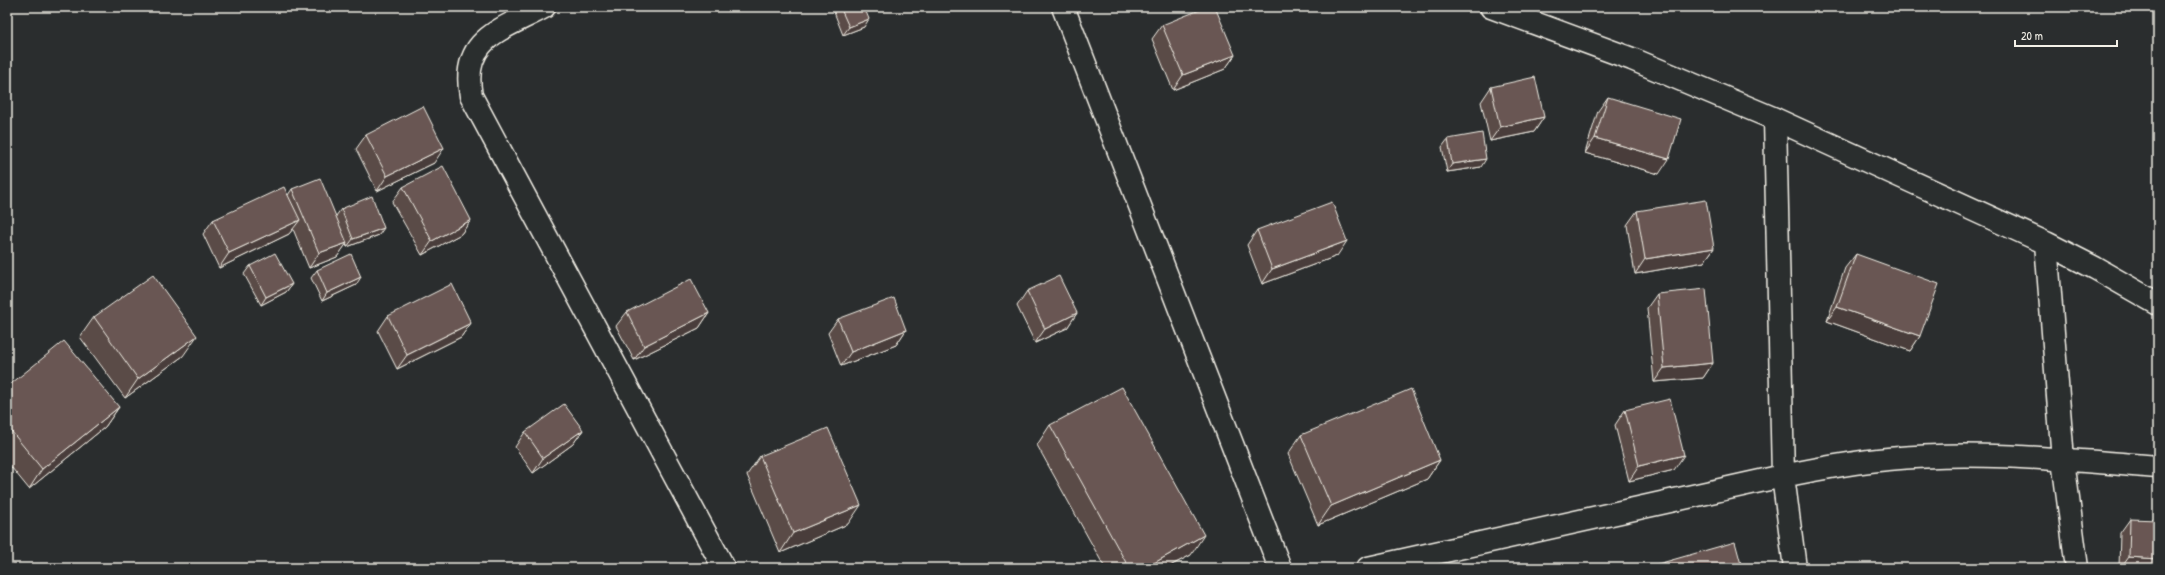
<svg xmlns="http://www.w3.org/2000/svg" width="2165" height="575" font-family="'Patrick Hand',sans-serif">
  <rect width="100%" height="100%" fill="#2a2d2e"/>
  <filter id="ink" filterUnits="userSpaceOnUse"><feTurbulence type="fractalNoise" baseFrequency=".025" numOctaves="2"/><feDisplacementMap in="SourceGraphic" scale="8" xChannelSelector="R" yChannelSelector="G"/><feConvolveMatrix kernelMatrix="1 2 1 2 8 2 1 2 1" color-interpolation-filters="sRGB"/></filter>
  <g filter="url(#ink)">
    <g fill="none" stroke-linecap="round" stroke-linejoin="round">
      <g stroke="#f4f1e8" stroke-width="25">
        <path id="minor" d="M 544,7 C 502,30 460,38 471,96 L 724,568
          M 1063,7 L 1280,568
          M 1491,7 L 1632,59 L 1775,119 L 2046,243 L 2095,268 L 2158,304
          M 1775,119 L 1783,476 L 1795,568
          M 2046,243 L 2063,460 L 2077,568
          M 1368,568 L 1783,476 C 1817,469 1852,462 1888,459 C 1977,450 2068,460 2158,467"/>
      </g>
      <use href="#minor" stroke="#2a2d2e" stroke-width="22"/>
    </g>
    <path fill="#5a4b47" stroke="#f4f1e8" d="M 832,7 L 864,7 L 864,27 L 843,35 Z
      M 1162,25 L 1235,55 L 1225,69 L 1173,90 L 1152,39 Z
      M 1491,87 L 1544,117 L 1534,132 L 1490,141 L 1481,102 Z
      M 1608,97 L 1659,174 L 1585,153 L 1598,111 Z
      M 366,135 L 434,163 L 377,191 L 356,149 Z
      M 1448,139 L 1481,167 L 1447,172 L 1442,147 Z
      M 403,187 L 471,220 L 461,234 L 422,255 L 392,202 Z
      M 292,189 L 336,216 L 341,209 L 379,235 L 347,247 L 346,244 L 337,257 L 309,268 L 293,229 L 289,234 L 219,268 L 203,234 L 213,220 L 288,195 Z
      M 1637,211 L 1714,248 L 1704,262 L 1635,274 L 1627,225 Z
      M 1257,230 L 1337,256 L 1262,284 L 1247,245 Z
      M 1856,254 L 1920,336 L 1910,351 L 1827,321 L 1845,268 Z
      M 250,266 L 292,284 L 286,292 L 261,305 L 244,274 Z
      M 317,270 L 356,285 L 322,301 L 311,278 Z
      M 1027,291 L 1077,313 L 1067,328 L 1035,343 L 1017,306 Z
      M 1657,294 L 1713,363 L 1703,378 L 1654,382 L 1647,308 Z
      M 627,312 L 709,313 L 699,328 L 634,360 L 616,326 Z
      M 388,316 L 471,323 L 461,337 L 397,369 L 378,331 Z
      M 94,317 L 183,356 L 125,398 L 80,337 Z
      M 838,319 L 906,330 L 896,345 L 841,366 L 828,333 Z
      M 7,387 L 119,407 L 105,427 L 29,489 L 7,462 Z
      M 1625,410 L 1674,470 L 1629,481 L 1615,425 Z
      M 1050,425 L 1191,555 L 1166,568 L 1105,568 L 1037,445 Z
      M 583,430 L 573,444 L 533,473 L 515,447 L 525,432 Z
      M 1301,435 L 1440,460 L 1427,479 L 1318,525 L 1288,454 Z
      M 760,456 L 848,524 L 780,553 L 747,475 Z
      M 2130,519 L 2158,568 L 2119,568 L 2120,533 Z"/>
    <path fill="#4a3d3a" stroke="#f4f1e8" d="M 869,19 L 864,27 L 843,35 L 849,27 Z
      M 1235,55 L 1225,69 L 1173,90 L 1183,75 Z
      M 1544,117 L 1534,132 L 1490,141 L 1500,127 Z
      M 1595,138 L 1669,159 L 1659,174 L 1585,153 Z
      M 444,148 L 434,163 L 377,191 L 387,176 Z
      M 1486,159 L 1481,167 L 1447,172 L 1452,164 Z
      M 300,220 L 289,234 L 219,268 L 229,253 Z
      M 471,220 L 461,234 L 422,255 L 432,241 Z
      M 384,228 L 379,235 L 347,247 L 353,239 Z
      M 1347,241 L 1337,256 L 1262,284 L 1272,269 Z
      M 347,243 L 337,257 L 309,268 L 319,253 Z
      M 1714,248 L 1704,262 L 1635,274 L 1645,259 Z
      M 361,277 L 356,285 L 322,301 L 327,293 Z
      M 292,284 L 286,292 L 261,305 L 266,297 Z
      M 1837,307 L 1920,336 L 1910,351 L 1827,321 Z
      M 709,313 L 699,328 L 634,360 L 644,346 Z
      M 1077,313 L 1067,328 L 1035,343 L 1045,329 Z
      M 471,323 L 461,337 L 397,369 L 407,355 Z
      M 906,330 L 896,345 L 841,366 L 851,352 Z
      M 197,336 L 183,356 L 125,398 L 138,379 Z
      M 1713,363 L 1703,378 L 1654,382 L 1664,368 Z
      M 119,407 L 105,427 L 29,489 L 42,469 Z
      M 583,430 L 573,444 L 533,473 L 543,458 Z
      M 1684,455 L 1674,470 L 1629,481 L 1639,466 Z
      M 1440,460 L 1427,479 L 1318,525 L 1331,506 Z
      M 861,505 L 848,524 L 780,553 L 793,533 Z
      M 1204,535 L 1191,555 L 1166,568 L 1145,568 Z
      M 2129,557 L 2158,559 L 2158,568 L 2121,568 Z"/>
    <path fill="#695753" stroke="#f4f1e8" d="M 840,7 L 864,7 L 869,19 L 849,27 Z
      M 1207,7 L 1215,7 L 1235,55 L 1183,75 L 1162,25 Z
      M 1535,77 L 1544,117 L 1500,127 L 1491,87 Z
      M 1608,97 L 1681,119 L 1669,159 L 1595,138 Z
      M 423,106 L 444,148 L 387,176 L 366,135 Z
      M 1482,133 L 1486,159 L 1452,164 L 1448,139 Z
      M 443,166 L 471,220 L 432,241 L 403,187 Z
      M 320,178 L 347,243 L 319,253 L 292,189 Z
      M 284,187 L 300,220 L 229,253 L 213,220 Z
      M 372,196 L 384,228 L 353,239 L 341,209 Z
      M 1706,200 L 1714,248 L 1645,259 L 1637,211 Z
      M 1332,202 L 1347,241 L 1272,269 L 1257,230 Z
      M 275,253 L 292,284 L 266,297 L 250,266 Z
      M 351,254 L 361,277 L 327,293 L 317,270 Z
      M 1856,254 L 1939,284 L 1920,336 L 1837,307 Z
      M 153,275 L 197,336 L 138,379 L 94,317 Z
      M 1059,276 L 1077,313 L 1045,329 L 1027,291 Z
      M 691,279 L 709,313 L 644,346 L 627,312 Z
      M 452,284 L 471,323 L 407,355 L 388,316 Z
      M 1706,289 L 1713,363 L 1664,368 L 1657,294 Z
      M 894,298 L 906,330 L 851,352 L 838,319 Z
      M 64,341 L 119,407 L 42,469 L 7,426 L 7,387 Z
      M 1122,387 L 1204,535 L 1145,568 L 1129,568 L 1050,425 Z
      M 1411,389 L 1440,460 L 1331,506 L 1301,435 Z
      M 1670,399 L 1684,455 L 1639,466 L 1625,410 Z
      M 564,404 L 583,430 L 543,458 L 525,432 Z
      M 828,428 L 861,505 L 793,533 L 760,456 Z
      M 2130,519 L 2158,520 L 2158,559 L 2129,557 Z
      M 1735,542 L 1742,568 L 1644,568 Z"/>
  </g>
  <rect width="2165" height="575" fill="none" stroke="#2a2d2e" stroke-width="24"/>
  <rect x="12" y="12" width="2141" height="551" fill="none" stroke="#f4f1e8" stroke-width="1.5" filter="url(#ink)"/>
  <path d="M2015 40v6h102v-6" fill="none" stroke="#f4f1e8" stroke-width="2"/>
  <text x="2021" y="40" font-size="12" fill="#f4f1e8" stroke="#2a2d2e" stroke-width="3" paint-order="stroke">20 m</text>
</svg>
